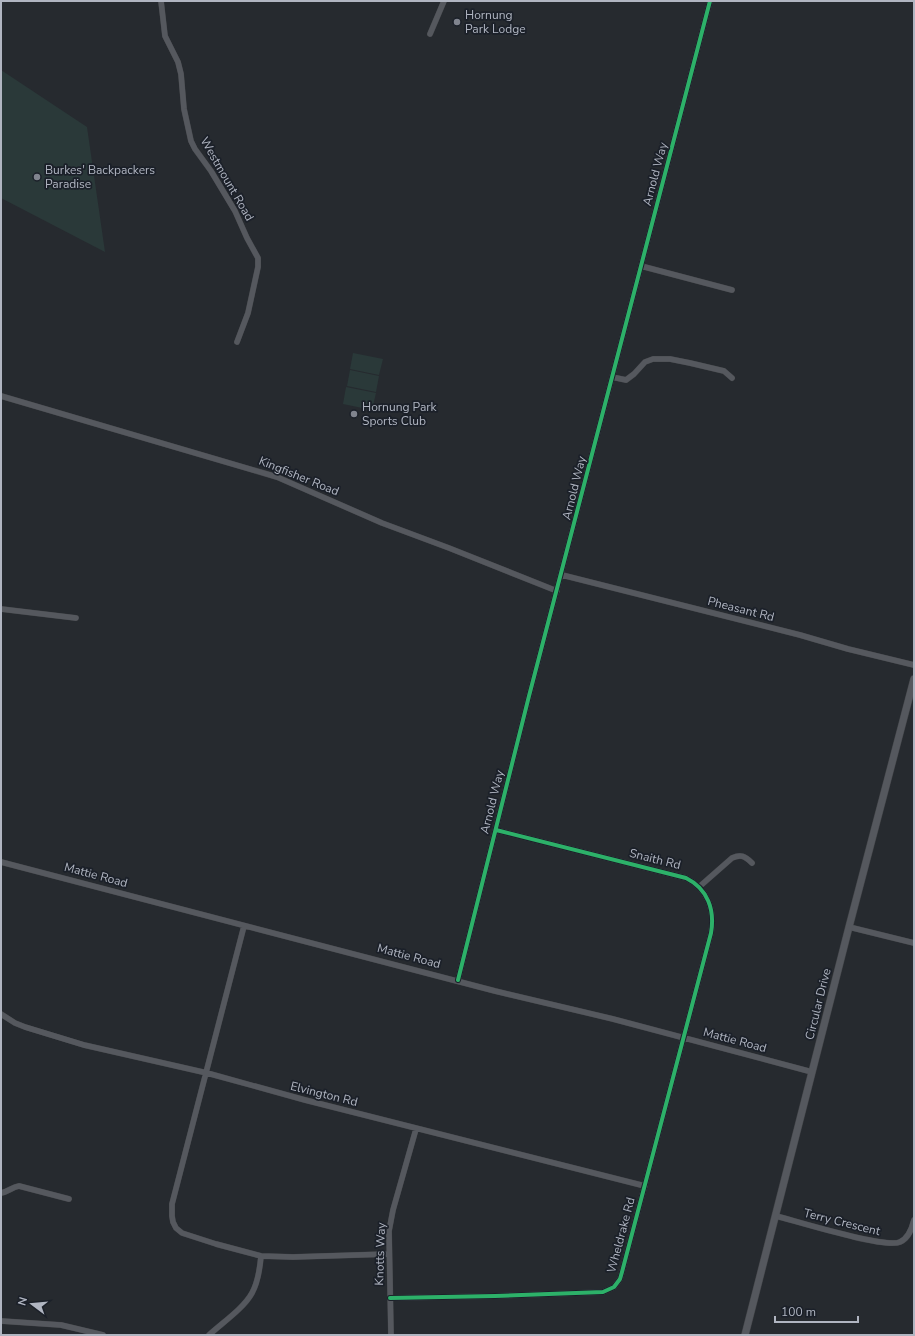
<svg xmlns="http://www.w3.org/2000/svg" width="915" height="1336" font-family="'Nunito Sans',sans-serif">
  <rect width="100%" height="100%" fill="#262a2f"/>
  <path fill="#2a3939" d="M 1,70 L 87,127 L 105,252 L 1,198 Z
    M 353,353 L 383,359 L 379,375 L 350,369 Z
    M 350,370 L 379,376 L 376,392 L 347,386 Z
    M 346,387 L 376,393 L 372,410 L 343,404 Z"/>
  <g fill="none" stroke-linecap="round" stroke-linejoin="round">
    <g stroke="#424448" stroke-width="6">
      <path id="minor" d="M 161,1 L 165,36 L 178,62 L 181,74 L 184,109 L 191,141 L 195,149 L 211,171 L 235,211 L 247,238 L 258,258 L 258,267 L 248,313 L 237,342
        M 430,34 L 444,1
        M 641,266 L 732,290
        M 612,377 L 626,380 L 634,374 L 645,362 L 653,359 L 670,359 L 690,363 L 724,371 L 732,378
        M 1,396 L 277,477 L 382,523 L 449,548 L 557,591
        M 562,575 L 800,635 L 848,649 L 914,665
        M 1,609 L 76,618
        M 1,862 L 495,991 L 613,1019 L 812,1072
        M 699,887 L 732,858 C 741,854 745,856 752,863
        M 244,926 L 172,1204 L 172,1216 L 173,1222 L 176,1228 L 182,1233 L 216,1244 L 261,1256 L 293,1257 L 389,1254
        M 849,927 L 914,943
        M 458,980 L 529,696 L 710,1
        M 1,1014 L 15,1023 L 25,1027 L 84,1045 L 207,1073 L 305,1100 L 645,1186
        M 1,1193 C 8,1192 12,1187 19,1186 L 69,1199
        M 776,1216 C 796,1221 885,1249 900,1242 C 909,1238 912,1228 914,1220
        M 390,1298 L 495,1296 L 603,1292 L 614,1287 L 620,1279 L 622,1272 L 711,933 C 715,910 708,889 686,878 L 496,830
        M 1,1321 L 61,1325 L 103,1335
        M 209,1335 C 222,1323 244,1308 252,1293 C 258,1282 260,1268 261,1256
        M 391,1335 L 389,1231 L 393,1210 L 416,1129"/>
    </g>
    <g stroke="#424448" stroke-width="8">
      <path id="tertiary" d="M 745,1335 L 849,927 L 914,679"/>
    </g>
    <use href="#minor" stroke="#55585e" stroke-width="5.5"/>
    <use href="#tertiary" stroke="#55585e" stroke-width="7"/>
    <g stroke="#1b2029" stroke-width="6">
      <path id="cycleway" d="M 458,980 L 529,696 L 710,1
        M 390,1298 L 495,1296 L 603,1292 L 614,1287 L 620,1279 L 622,1272 L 711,933 C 715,910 708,889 686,878 L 496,830"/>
    </g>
    <use href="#cycleway" stroke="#2db169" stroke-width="4"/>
  </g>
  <g fill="#80848e" stroke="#1b2029" stroke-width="1.5">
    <circle cx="457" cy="22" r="4"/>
    <circle cx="37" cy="177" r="4"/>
    <circle cx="354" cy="414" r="4"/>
  </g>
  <g text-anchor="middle" stroke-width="3.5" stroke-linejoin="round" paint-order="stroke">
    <g font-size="12" fill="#b0b5c1" stroke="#1b2029" text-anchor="start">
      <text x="465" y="19">Hornung<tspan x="465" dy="14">Park Lodge</tspan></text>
      <text x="45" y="174">Burkes' Backpackers<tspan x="45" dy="14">Paradise</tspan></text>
      <text x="362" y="411">Hornung Park<tspan x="362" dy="14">Sports Club</tspan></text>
    </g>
    <g font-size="12" fill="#b0b5c1" stroke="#1b2029">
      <text transform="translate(655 174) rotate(-75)" y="4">Arnold Way</text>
      <text transform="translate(227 179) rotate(60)" y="4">Westmount Road</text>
      <text transform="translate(299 476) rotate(22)" y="4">Kingfisher Road</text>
      <text transform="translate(574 488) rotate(-76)" y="4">Arnold Way</text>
      <text transform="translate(741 609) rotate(14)" y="4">Pheasant Rd</text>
      <text transform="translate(492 802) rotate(-76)" y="4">Arnold Way</text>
      <text transform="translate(655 859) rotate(14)" y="4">Snaith Rd</text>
      <text transform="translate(96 875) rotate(15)" y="4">Mattie Road</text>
      <text transform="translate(409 956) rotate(15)" y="4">Mattie Road</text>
      <text transform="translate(818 1004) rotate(-76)" y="4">Circular Drive</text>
      <text transform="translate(735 1040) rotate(15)" y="4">Mattie Road</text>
      <text transform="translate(324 1094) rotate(14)" y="4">Elvington Rd</text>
      <text transform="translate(842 1222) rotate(14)" y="4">Terry Crescent</text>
      <text transform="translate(621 1235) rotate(-75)" y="4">Wheldrake Rd</text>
      <text transform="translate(380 1254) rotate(-88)" y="4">Knotts Way</text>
    </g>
  </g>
  <rect width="915" height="1336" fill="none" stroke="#b0b5c1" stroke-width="4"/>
  <g transform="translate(32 1304) rotate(286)" stroke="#1b2029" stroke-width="3" paint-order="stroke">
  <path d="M0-3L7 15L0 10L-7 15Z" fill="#b0b5c1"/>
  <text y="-6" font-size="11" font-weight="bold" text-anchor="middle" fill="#b0b5c1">N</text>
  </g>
  <path d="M775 1316v6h83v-6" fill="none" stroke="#b0b5c1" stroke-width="2"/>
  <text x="781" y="1316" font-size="12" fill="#b0b5c1" stroke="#1b2029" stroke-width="3" paint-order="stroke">100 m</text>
</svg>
